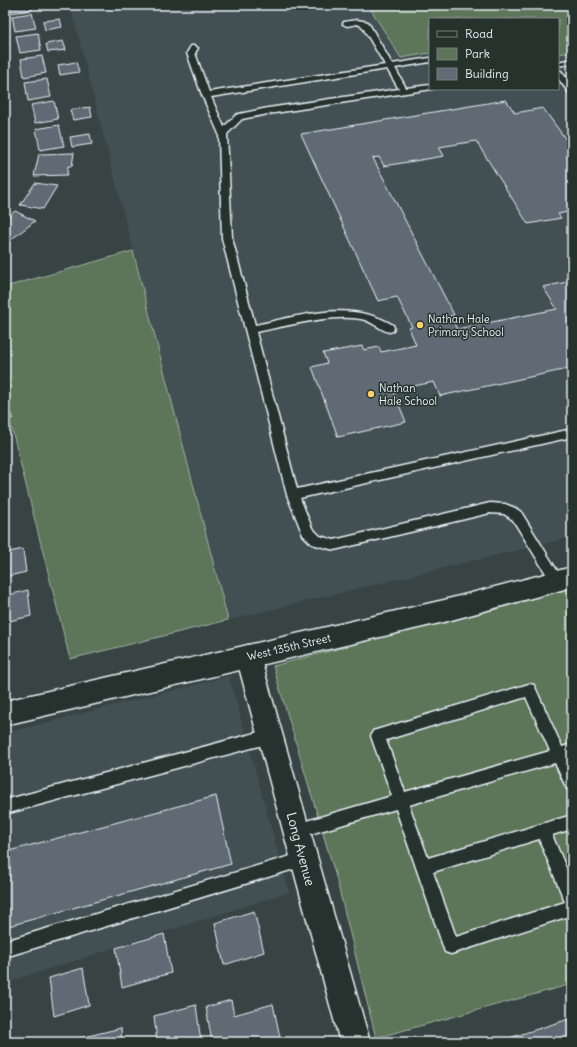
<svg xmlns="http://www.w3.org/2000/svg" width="577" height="1047" font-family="Delius,sans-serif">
  <rect width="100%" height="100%" fill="#374443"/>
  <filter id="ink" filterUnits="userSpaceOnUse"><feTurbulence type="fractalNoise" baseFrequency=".025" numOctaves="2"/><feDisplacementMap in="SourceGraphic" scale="8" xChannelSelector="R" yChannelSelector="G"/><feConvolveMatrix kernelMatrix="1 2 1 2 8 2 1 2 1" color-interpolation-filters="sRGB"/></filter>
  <g filter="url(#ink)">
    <path fill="#435052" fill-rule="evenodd" d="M 70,5 L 572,5 L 572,537 L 228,620 ZM 430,19 L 558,19 L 558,89 L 430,89 Z
      M 229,676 L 289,892 L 5,983 L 5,733 Z"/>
    <path fill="#5d7458" stroke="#a2b2a8" d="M 368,5 L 572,5 L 572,52 L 558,54 L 558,19 L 430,19 L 430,53 L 401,58 Z
      M 133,251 L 228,620 L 70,659 L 5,402 L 5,287 Z
      M 572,587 L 572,984 L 376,1038 L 336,877 L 273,666 Z"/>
    <path fill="#606b75" stroke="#e8f1f8" d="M 10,5 L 31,5 L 32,10 L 11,13 Z
      M 32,13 L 36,28 L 15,31 L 12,16 Z
      M 60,19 L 62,27 L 45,30 L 43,21 Z
      M 38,33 L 41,50 L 20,53 L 16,36 Z
      M 63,41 L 66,50 L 48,52 L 46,44 Z
      M 42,56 L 46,73 L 24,77 L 21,59 Z
      M 76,62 L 79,72 L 60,75 L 58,65 Z
      M 47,79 L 51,97 L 28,101 L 25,82 Z
      M 506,100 L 515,113 L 543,108 L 572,148 L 572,211 L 558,214 L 561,218 L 528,224 L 476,141 L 439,147 L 444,156 L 384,166 L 379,157 L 373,158 L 454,315 L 450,316 L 457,329 L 557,309 L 543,287 L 572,281 L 572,368 L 440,396 L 434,382 L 393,390 L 406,422 L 338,437 L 312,367 L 327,363 L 323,353 L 362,346 L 364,350 L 379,347 L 381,352 L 416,345 L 409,328 L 412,327 L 397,297 L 378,301 L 301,134 Z
      M 54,101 L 58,119 L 35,123 L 31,105 Z
      M 90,107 L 92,117 L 73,120 L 70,110 Z
      M 59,125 L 64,146 L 40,150 L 36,129 Z
      M 90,134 L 92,144 L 72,147 L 70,137 Z
      M 74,153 L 72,166 L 68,166 L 67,175 L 34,176 L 39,154 Z
      M 35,183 L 57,186 L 43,209 L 20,205 Z
      M 15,211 L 35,221 L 8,242 L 5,241 L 5,219 Z
      M 5,405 L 13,418 L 5,422 Z
      M 23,549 L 26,572 L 5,577 L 5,553 Z
      M 28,590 L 31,616 L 5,622 L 5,596 Z
      M 216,796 L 231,864 L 5,927 L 5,852 Z
      M 254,911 L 264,952 L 224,965 L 215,923 Z
      M 164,934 L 171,973 L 122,987 L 116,948 Z
      M 83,968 L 89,1005 L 54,1016 L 49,978 Z
      M 231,1000 L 234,1015 L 273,1004 L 281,1042 L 212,1042 L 206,1007 Z
      M 196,1005 L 201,1042 L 157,1042 L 154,1016 Z
      M 572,1018 L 572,1042 L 504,1042 L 503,1040 Z
      M 121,1028 L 122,1042 L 80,1042 L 80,1038 Z"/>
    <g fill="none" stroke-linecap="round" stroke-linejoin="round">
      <g stroke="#e8f1f8" stroke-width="3">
        <path id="lane" d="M 357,20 L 368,22 L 392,64 L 430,58 L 430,62 L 395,68 L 406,88 L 430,85 L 430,89 L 432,89 L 268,114 L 242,119 L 227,134 L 232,238 L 255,325 C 299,316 351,299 393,325 L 394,328 L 393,331 L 389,332 C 379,329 372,321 361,319 C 327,314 289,326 256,332 L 297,489 L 572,429 L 572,437 L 300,498 L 312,528 L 320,536 L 334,540 L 490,503 L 505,504 L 515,508 L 521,512 L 561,577 L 563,581 L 561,585 L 557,587 L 553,585 L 513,520 L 504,514 L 490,513 L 334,550 L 312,544 L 303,535 L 287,495 L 222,238 L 219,134 L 202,95 L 187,53 L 191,46 L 194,46 L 198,48 L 195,53 L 209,92 L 385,65 L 362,26 L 357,24 L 347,26 L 343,24 L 344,22 ZM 387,69 L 399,89 L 268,108 L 239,114 L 236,115 L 224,127 L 211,97 Z
          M 572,59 L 572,63 L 558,66 L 558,62 Z
          M 558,71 L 561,71 L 572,86 L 572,93 L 569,93 L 558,78 Z
          M 529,684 L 534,685 L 562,747 L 572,744 L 572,758 L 568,759 L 572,768 L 572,791 L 567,789 L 555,763 L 409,805 L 428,858 L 572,815 L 572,829 L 552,835 L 572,882 L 572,915 L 451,954 L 445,952 L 443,946 L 396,809 L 296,838 L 291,836 L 289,831 L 291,826 L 296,824 L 392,796 L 371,736 L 373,731 ZM 526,697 L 550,751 L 405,792 L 386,740 ZM 539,839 L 565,902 L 456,937 L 433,872 Z
          M 270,729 L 275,731 L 277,736 L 275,741 L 270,743 L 5,814 L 5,800 Z
          M 304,852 L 309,854 L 311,859 L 309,864 L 304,866 L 5,957 L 5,941 Z"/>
      </g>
      <g stroke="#e8f1f8" stroke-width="3">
        <path id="street" d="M 248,645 L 257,648 L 260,656 L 370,1042 L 340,1042 L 236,656 L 239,648 Z"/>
      </g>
      <g stroke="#e8f1f8" stroke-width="3">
        <path id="secondary" d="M 572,567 L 572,587 L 444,622 L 5,725 L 5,701 L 444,600 Z"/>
      </g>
      <use href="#lane" fill="#26332d" fill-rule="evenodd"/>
      <use href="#street" fill="#26332d" fill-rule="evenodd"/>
      <use href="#secondary" fill="#26332d" fill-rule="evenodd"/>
    </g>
  </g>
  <g fill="#ffd166" stroke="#26332d" stroke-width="1.5">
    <circle cx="420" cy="325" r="4"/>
    <circle cx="371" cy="394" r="4"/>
  </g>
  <g text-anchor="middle" stroke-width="3" stroke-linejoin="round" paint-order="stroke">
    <g font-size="11" fill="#e8f1f8" stroke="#26332d" text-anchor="start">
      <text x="428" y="323">Nathan Hale<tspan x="428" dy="13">Primary School</tspan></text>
      <text x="379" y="392">Nathan<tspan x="379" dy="13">Hale School</tspan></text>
    </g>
    <g font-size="11" fill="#e8f1f8" stroke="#26332d">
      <text transform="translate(289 647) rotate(-13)" y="4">West 135th Street</text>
    </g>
    <g font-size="13" fill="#e8f1f8" stroke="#26332d">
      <text transform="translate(301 849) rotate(75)" y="5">Long Avenue</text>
    </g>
  </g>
  <rect width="577" height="1047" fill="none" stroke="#26332d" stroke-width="20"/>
  <rect x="10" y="10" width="557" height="1027" fill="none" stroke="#e8f1f8" stroke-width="1.5" filter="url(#ink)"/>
  <rect x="429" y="18" width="130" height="72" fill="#26332d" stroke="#747f7e"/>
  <rect x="437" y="31" width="20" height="6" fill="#26332d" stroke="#747f7e"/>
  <text x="465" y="38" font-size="12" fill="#e8f1f8">Road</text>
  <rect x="437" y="48" width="20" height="12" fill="#5d7458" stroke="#747f7e"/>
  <text x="465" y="58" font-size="12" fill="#e8f1f8">Park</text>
  <rect x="437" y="68" width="20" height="12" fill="#606b75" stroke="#747f7e"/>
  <text x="465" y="78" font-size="12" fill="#e8f1f8">Building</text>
</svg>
